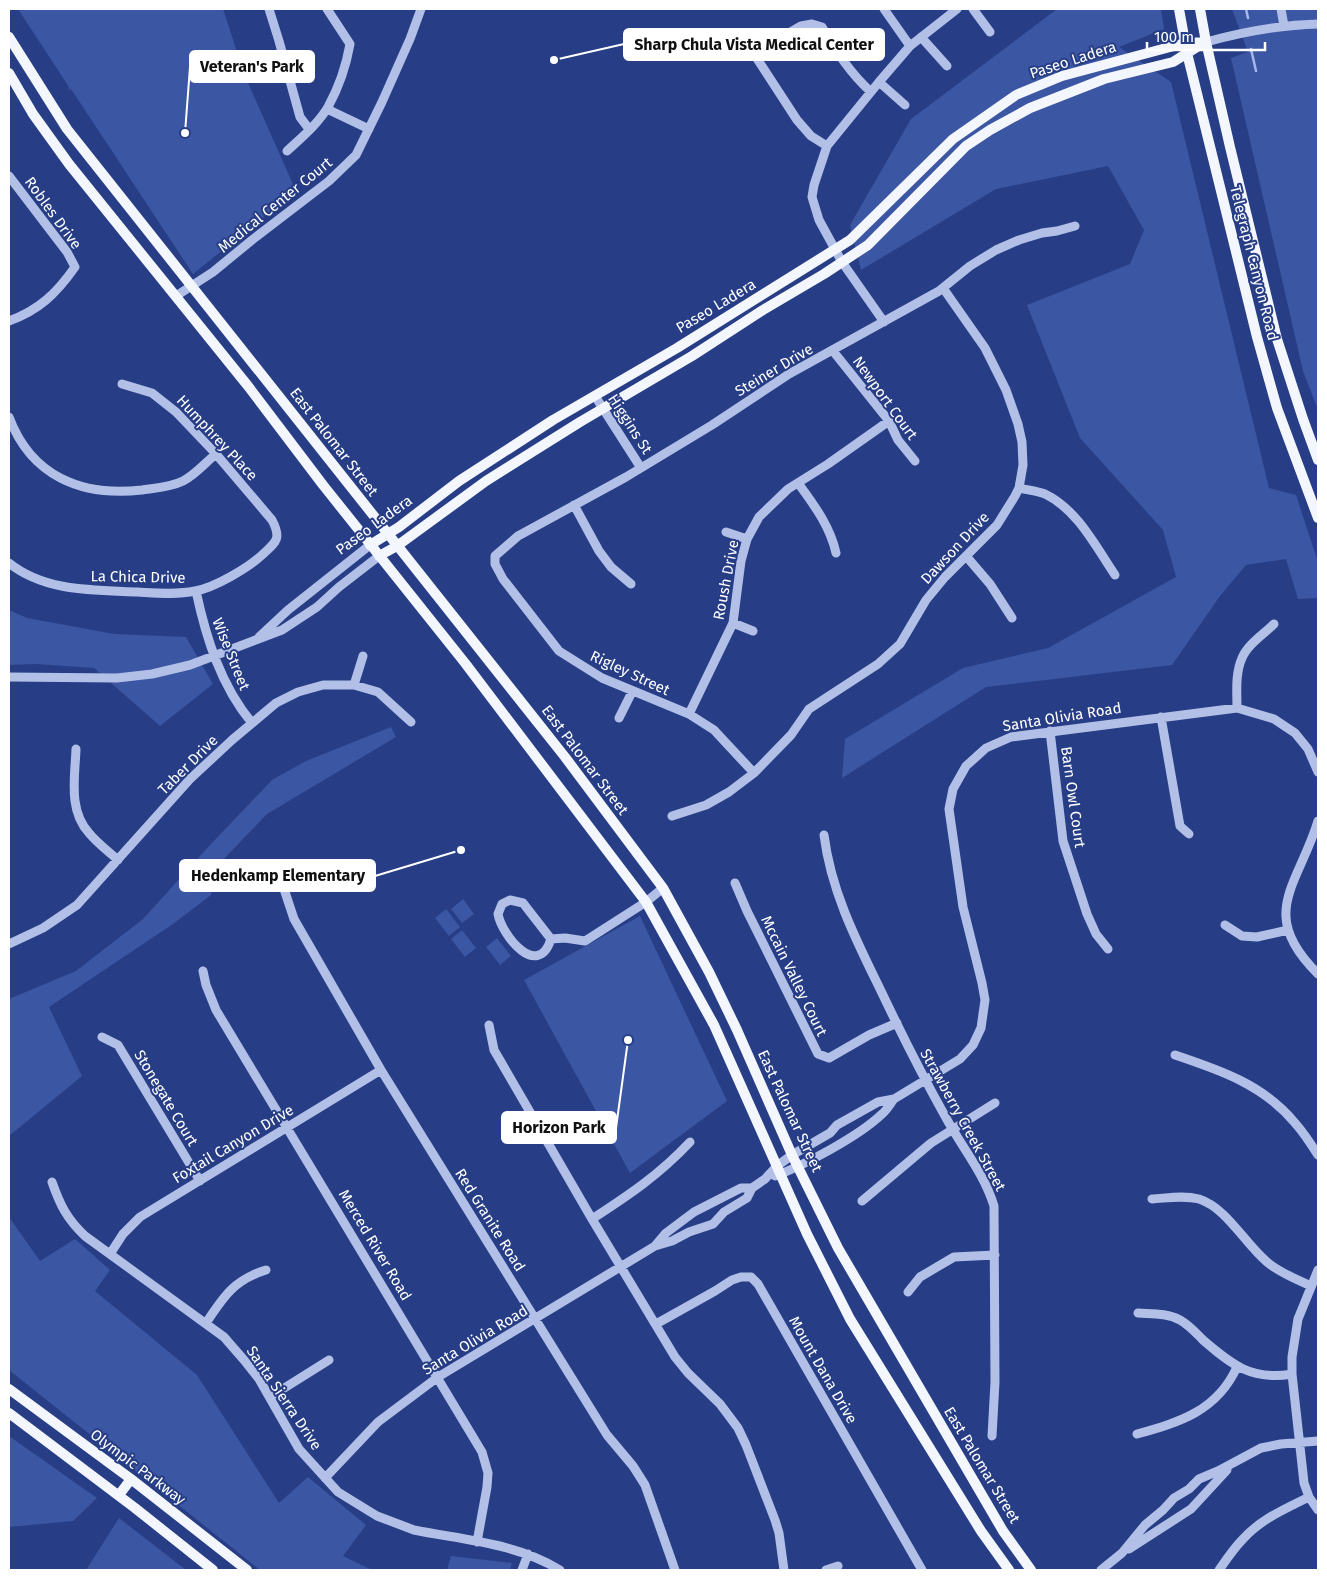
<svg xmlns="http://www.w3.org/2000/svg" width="1327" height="1579" font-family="'Fira Sans',sans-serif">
  <rect width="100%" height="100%" fill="#273e86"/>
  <path fill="#3b56a2" d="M 18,9 L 223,9 L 245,76 L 296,191 L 193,274 L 71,89 L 70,90 L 67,84 Z
    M 1057,9 L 1161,9 L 1164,29 L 1119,47 L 1171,82 L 1269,488 L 1296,495 L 1318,562 L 1318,598 L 1298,599 L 1286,559 L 1246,565 L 1220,596 L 1172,665 L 986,687 L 842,778 L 845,739 L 963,668 L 1048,648 L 1176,577 L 1163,530 L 1080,438 L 1027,305 L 1130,264 L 1144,230 L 1108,166 L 996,189 L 861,270 L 850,225 L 911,119 Z
    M 1232,9 L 1318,9 L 1318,410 L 1303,371 L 1231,58 L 1248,52 Z
    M 9,610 L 27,618 L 114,634 L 186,637 L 213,684 L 160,726 L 94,668 L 36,664 L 9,665 Z
    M 391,727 L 396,737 L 267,814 L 218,865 L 211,895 L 173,924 L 49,1007 L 82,1076 L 9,1136 L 9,999 L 76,971 L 143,919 L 211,844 L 272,780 L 306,761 Z
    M 463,899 L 474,914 L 462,923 L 451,909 Z
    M 446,909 L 460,927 L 449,936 L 435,918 Z
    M 640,916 L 727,1101 L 630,1173 L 524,980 Z
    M 462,930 L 476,948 L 465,957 L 451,939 Z
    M 497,938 L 511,956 L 500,965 L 486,947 Z
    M 9,1217 L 40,1261 L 75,1239 L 110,1270 L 95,1291 L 197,1375 L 279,1503 L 308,1477 L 366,1525 L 343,1556 L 372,1570 L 260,1570 L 9,1370 Z
    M 9,1436 L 97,1498 L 73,1521 L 9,1527 Z
    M 119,1518 L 186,1570 L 86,1570 Z
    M 451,1556 L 512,1563 L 510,1570 L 447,1570 Z"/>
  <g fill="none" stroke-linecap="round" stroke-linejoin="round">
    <path stroke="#a6b8e8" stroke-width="2.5" d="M 1246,9 L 1248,18
      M 1251,49 L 1256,71"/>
    <path stroke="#b2c0e8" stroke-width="9" d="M 269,9 L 279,41 L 300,117 L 309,129
      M 884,9 L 910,46
      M 973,9 L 990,32
      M 1281,9 L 1284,26
      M 741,34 L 797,120 L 811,136 L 827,146
      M 921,37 L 947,66
      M 1206,42 C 1242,32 1280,25 1318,24
      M 755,53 L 801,26 L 812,24 L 822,27 C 836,51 850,73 871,92
      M 879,82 L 905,105
      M 327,109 L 369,129
      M 287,151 C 301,138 318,124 328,107 C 339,87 346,67 350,44 L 327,9
      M 9,176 L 67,252 L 75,267 C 56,294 39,310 9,321
      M 176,296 L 213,272 L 252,240 L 329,181 L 356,155 L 382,102 L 410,39 L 421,9
      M 884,322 L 842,262 L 819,220 L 812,197 L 814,185 L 827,146 L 879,82 L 910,46 L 957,9
      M 833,351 L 889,421 L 898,440 L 915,461
      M 595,396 L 641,468
      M 9,417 C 31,476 81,497 142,490 C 156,488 171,487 183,481 C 195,475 206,462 216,454
      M 798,483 C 814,505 830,526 836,553
      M 1019,488 C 1027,490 1037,491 1045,494 C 1077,509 1096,547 1115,575
      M 574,505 L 599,551 L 611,567 L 631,584
      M 726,532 L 747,539
      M 966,556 L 990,584 L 1012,618
      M 9,563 C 45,592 94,590 138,592 C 156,593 177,595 195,591 C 214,588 248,568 262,555 C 276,542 282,539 272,520 L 216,454 L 176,412 L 152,393 L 122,384
      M 196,591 C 206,638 221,686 252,723
      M 733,623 L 753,631
      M 259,637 L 288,610 L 370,545
      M 9,677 L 117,678 L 152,674 L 190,665 L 282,630 L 317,607 L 339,587 L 379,556
      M 354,685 L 363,656
      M 1237,708 C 1237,692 1235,674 1242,658 C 1248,644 1264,634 1274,624
      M 689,714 L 733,623 L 741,561 L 747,539 L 759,517 L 788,489 L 828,464 L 889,421
      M 1161,717 L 1180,826 L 1189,834
      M 619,718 L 632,692
      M 1050,731 L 1063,841 L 1087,914 L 1096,934 L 1108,949
      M 76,749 C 75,777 68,810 89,833 C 97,843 108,851 118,860
      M 754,773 L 714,730 L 689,714 L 602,678 L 559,651 L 503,579 L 495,564 L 495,556 L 518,536 L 626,477 L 712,425 L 789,374 L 939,291 L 970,266 L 996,250 L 1019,240 L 1042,233 L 1057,231 L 1075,226
      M 672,816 L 706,805 L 729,792 L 754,773 L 791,735 L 809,709 L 878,664 L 900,644 L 926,600 L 945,577 L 997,525 L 1015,496 L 1019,488 L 1023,465 L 1022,442 L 1018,424 L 1006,390 L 985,348 L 943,288
      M 1318,821 C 1298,886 1257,914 1318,974
      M 824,835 C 831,891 856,940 881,991 C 901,1033 922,1075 945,1116 C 961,1146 984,1173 994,1206 L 995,1382 L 992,1436
      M 282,883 L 294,919 L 381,1070 L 607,1435 L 633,1466 L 645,1485 L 675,1570
      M 735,883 L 747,911 L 818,1054 L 829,1058 L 869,1035 L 897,1023
      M 510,900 L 523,903 L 551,939 C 538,980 502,936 498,914 L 502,904 Z
      M 1225,925 L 1242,936 L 1257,937 L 1288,930
      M 551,939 L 565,938 L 585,941 L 646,902 L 663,888
      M 9,944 L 43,928 L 77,905 L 190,779 L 232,740 L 276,703 L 298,692 L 323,685 L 354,685 L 378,692 L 411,722
      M 203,971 L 206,985 L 216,1010 L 482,1452 L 488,1473 L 487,1487 L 477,1542
      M 489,1025 L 494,1050 L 592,1219 L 675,1357 L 688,1373 L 720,1404 L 738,1428 L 746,1445 L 775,1520 L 779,1533 L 784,1570
      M 102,1037 L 118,1045 L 200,1181
      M 1175,1055 C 1220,1070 1264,1085 1295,1123 C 1304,1133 1311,1144 1318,1155
      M 775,1176 C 805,1165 859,1136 882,1114 C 887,1110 890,1104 894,1099
      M 52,1182 C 60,1205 67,1219 85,1236 L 224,1337 L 244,1360 L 259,1379 L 299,1449 L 338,1492 L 377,1516 L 414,1530 C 464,1540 516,1543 560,1570
      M 1152,1199 C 1168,1198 1184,1195 1199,1199 C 1227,1208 1245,1244 1267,1262 C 1280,1273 1296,1279 1311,1286
      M 862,1201 L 931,1143 L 995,1103
      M 592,1219 C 629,1195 659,1175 690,1142
      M 655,1246 L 666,1233 L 694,1212 L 741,1188 L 752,1188 L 765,1179 L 777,1166 L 792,1155 L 830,1133 L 837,1125 L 878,1102 L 894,1099 L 960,1059 L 973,1045 L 981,1028 L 985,1000 L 982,983 L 963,907 L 949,809 L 953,789 L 966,766 L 986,748 L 1011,737 L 1237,708 L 1274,719 L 1295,733 L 1308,749 L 1318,772
      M 110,1254 L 123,1234 L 140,1217 L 381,1070
      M 1318,1270 L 1298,1319 L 1292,1357 L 1292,1374 L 1304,1483 L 1309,1497 L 1318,1510
      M 908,1292 L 920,1277 L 954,1257 L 995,1255
      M 1138,1313 C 1152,1314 1167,1313 1180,1320 C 1189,1325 1196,1333 1203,1340 C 1232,1365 1252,1381 1292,1374
      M 206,1323 C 224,1296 234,1280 266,1270
      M 656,1324 L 715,1291 L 732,1280 L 741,1277 L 751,1277 L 758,1284 L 922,1570
      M 270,1397 L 329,1360
      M 1137,1434 C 1180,1422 1217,1411 1237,1367
      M 325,1478 L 378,1422 L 438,1377 L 655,1246 L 672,1241 L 689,1232 L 713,1224 L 724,1212 L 747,1198 L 752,1188
      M 1129,1549 L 1191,1509 L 1227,1470
      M 522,1570 L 528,1554
      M 826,1570 L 838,1566
      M 1101,1570 L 1122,1553 L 1145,1525 L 1163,1510 L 1174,1498 L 1189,1489 L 1199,1479 L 1218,1471 L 1261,1448 L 1281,1444 L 1318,1441
      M 1219,1570 C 1226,1560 1234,1548 1243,1539 C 1261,1519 1285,1509 1309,1497"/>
    <path stroke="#f4f6fe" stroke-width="10" d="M 1179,9 L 1187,53 L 1257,337 L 1277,408 L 1318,518
      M 1200,9 L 1206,42 L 1230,147 L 1277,339 L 1303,419 L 1318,460
      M 9,37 L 67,129 L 565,757 L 663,888 L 709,972 L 737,1030 L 792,1155 L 838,1248 L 1003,1531 L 1031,1570
      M 9,73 L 33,114 L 69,164 L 248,386 L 323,485 L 465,663 L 646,902 L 714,1025 L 807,1234 L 850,1319 L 981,1531 L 1009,1570
      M 370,545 L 399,527 L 459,481 L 553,420 L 677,348 L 850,240 L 953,139 L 1016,95 L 1062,76 L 1185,43 L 1206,42
      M 379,556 L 397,546 L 486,481 L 580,422 L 692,356 L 763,310 L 824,274 L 868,245 L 966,146 L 990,130 L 1030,108 L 1104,79 L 1173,62 L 1205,42
      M 9,1389 L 131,1479 L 247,1570
      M 9,1413 L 135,1508 L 213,1570
      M 119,1495 L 131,1479"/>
  </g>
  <g text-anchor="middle" stroke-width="4" stroke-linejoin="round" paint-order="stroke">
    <g font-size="15" fill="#fff" stroke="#273e86">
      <text transform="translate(1073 60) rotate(-18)" y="5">Paseo Ladera</text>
      <text transform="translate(275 205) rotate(-39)" y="5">Medical Center Court</text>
      <text transform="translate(53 213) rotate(54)" y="5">Robles Drive</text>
      <text transform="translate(1254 263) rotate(76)" y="5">Telegraph Canyon Road</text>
      <text transform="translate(716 306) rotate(-31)" y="5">Paseo Ladera</text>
      <text transform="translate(774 370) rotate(-31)" y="5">Steiner Drive</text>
      <text transform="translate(885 398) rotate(54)" y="5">Newport Court</text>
      <text transform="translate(630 424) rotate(57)" y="5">Higgins St</text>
      <text transform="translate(217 438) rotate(47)" y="5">Humphrey Place</text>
      <text transform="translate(334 442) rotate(52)" y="5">East Palomar Street</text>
      <text transform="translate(374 525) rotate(-36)" y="5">Paseo Ladera</text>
      <text transform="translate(955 548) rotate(-47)" y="5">Dawson Drive</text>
      <text transform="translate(138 577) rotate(1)" y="5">La Chica Drive</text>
      <text transform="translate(726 580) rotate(-79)" y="5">Roush Drive</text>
      <text transform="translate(231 654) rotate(68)" y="5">Wise Street</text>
      <text transform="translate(630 673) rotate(25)" y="5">Rigley Street</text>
      <text transform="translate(1062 717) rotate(-9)" y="5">Santa Olivia Road</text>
      <text transform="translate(585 760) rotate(53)" y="5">East Palomar Street</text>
      <text transform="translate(188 765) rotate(-45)" y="5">Taber Drive</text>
      <text transform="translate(1073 797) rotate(82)" y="5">Barn Owl Court</text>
      <text transform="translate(794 976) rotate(64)" y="5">Mccain Valley Court</text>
      <text transform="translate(166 1098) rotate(59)" y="5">Stonegate Court</text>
      <text transform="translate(790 1111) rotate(65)" y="5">East Palomar Street</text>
      <text transform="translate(963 1120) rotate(61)" y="5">Strawberry Creek Street</text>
      <text transform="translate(233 1144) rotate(-31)" y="5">Foxtail Canyon Drive</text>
      <text transform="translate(490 1220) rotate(58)" y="5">Red Granite Road</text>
      <text transform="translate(375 1245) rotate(59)" y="5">Merced River Road</text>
      <text transform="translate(475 1340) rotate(-31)" y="5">Santa Olivia Road</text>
      <text transform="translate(823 1370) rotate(60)" y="5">Mount Dana Drive</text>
      <text transform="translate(284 1398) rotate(56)" y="5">Santa Sierra Drive</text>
      <text transform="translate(982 1465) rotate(59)" y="5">East Palomar Street</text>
      <text transform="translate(138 1467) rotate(37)" y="5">Olympic Parkway</text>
    </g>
  </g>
  <path fill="none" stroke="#fff" stroke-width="2" d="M554 60L624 44M185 133L190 67M461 850L375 876M628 1040L616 1128"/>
  <g fill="#fff" stroke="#273e86" stroke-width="2">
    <circle cx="554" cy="60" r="5"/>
    <circle cx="185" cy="133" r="5"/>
    <circle cx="461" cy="850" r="5"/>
    <circle cx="628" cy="1040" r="5"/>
  </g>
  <g fill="#fff" stroke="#fff" stroke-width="2">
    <rect x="624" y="29" width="260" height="31" rx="5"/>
    <rect x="190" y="51" width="124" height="31" rx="5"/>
    <rect x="180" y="860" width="195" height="31" rx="5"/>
    <rect x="502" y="1112" width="114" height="31" rx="5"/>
  </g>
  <g font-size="16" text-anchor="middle" font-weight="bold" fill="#111">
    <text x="754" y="50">Sharp Chula Vista Medical Center</text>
    <text x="252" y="72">Veteran's Park</text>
    <text x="278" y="881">Hedenkamp Elementary</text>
    <text x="559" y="1133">Horizon Park</text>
  </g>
  <rect width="1327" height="1579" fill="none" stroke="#ffffff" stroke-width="20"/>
  <path d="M1147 42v8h118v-8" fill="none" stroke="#ffffff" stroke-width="2.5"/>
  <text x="1154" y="42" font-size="15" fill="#ffffff" stroke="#273e86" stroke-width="4" paint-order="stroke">100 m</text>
</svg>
